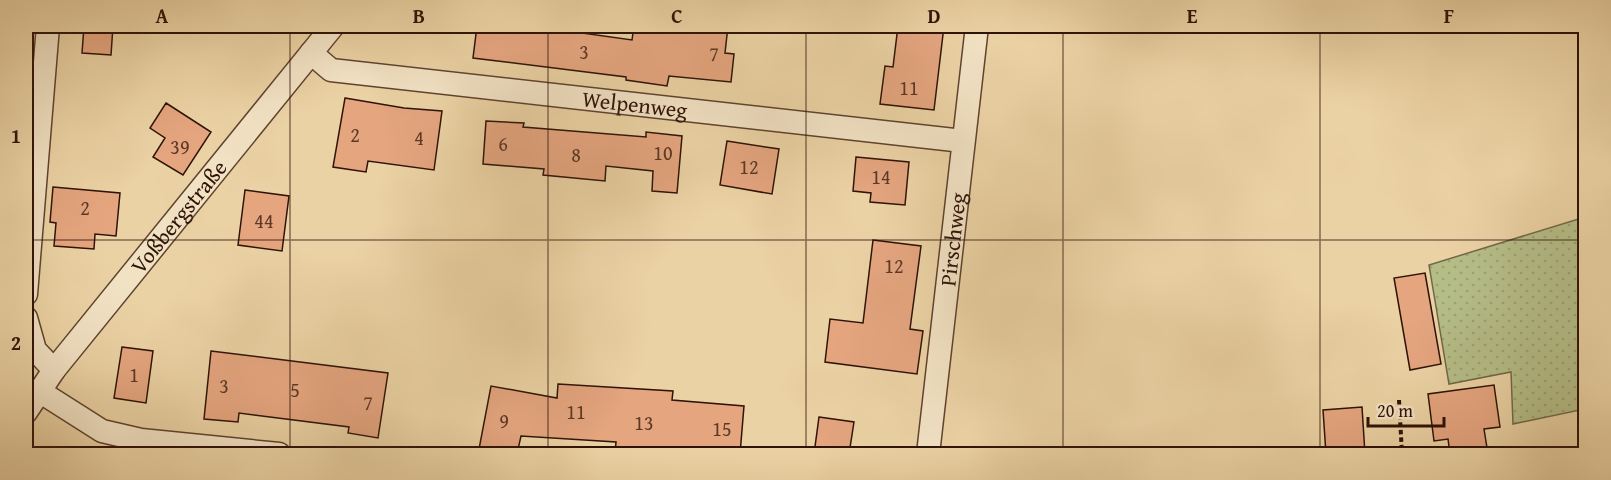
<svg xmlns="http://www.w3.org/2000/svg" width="1611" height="480" font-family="'Gentium Book Plus',serif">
  <defs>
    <pattern id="grass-dots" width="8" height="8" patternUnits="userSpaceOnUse" patternTransform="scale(1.5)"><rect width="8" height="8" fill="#b5bd87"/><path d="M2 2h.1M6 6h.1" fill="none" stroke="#9ca273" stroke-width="1.8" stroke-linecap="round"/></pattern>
  </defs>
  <rect width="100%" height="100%" fill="#ebd2a4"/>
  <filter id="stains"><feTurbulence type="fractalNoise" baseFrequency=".00333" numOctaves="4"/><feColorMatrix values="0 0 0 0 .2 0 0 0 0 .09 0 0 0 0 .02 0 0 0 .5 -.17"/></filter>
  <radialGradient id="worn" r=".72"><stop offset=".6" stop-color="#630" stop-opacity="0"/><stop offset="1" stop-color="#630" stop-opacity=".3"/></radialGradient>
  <path fill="url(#grass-dots)" stroke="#726848" stroke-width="1.5" d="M 1585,217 L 1585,409 L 1513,424 L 1511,372 L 1449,384 L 1429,265 Z"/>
  <path fill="#e4a57f" stroke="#2f1308" stroke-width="1.5" d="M 84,26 L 113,26 L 111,55 L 82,53 Z
    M 477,26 L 532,26 L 632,40 L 634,26 L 728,26 L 725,53 L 734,54 L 731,82 L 669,76 L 667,86 L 626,80 L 626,77 L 473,58 Z
    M 898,26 L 944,26 L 934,110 L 880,104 L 885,66 L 893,67 Z
    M 345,98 L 404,108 L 442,111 L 434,170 L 368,161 L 366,172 L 333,167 Z
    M 166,103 L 211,132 L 183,175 L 153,157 L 165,138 L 150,128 Z
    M 486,121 L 524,123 L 523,127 L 646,137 L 646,132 L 682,136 L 677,193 L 652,191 L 653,171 L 606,166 L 605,181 L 543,175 L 544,169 L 483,164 Z
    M 727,141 L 779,149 L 772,194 L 720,185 Z
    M 856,157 L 909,162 L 905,205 L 870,202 L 871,193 L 853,191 Z
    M 53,187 L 120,193 L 116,236 L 95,234 L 94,249 L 54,246 L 56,223 L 50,222 Z
    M 245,190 L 289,196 L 282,251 L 238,245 Z
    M 873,240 L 921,246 L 910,329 L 923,331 L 917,374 L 825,362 L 830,319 L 863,323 Z
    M 1425,273 L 1441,364 L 1410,370 L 1394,278 Z
    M 122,347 L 153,351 L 146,403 L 114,398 Z
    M 211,351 L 388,373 L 378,438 L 348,433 L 349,427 L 239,413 L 238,422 L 204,419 Z
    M 558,384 L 673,391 L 672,400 L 744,406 L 740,454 L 668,450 L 667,454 L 615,454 L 616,442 L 521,436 L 517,454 L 479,449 L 491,386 L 557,398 Z
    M 1494,385 L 1500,427 L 1484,429 L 1488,454 L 1450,454 L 1448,439 L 1434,441 L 1428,394 Z
    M 1362,407 L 1365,454 L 1326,454 L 1323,410 Z
    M 819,417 L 854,422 L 849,454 L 814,454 Z"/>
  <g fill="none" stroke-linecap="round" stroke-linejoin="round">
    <g stroke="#5e432f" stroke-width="25">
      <g id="street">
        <path id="s1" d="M 311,53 L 331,70 L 963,141"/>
        <path d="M 26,294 L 48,26"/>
        <path d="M 26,318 L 35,350 L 54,370"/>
        <path d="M 39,391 L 102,431 L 141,440 L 279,454"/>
        <path id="s2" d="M 26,412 L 54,370 L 333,26"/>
        <path id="s3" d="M 928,454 L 977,26"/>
      </g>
    </g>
    <path stroke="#2f1308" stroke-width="4" stroke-dasharray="4.5 3" stroke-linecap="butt" d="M 1399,400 L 1402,454"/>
    <use href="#street" stroke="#f2e2c4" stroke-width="22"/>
  </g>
  <path fill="none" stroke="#2f1308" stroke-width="1.5" stroke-opacity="0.55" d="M 290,26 L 290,454M 548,26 L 548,454M 806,26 L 806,454M 1063,26 L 1063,454M 1320,26 L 1320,454M 26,240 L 1586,240"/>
  <g text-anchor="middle" stroke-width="6" stroke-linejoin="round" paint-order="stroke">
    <g font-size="20" fill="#5c3826">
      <text x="584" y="59">3</text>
      <text x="714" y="61">7</text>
      <text x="909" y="95">11</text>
      <text x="355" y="142">2</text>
      <text x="419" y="145">4</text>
      <text x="503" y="151">6</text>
      <text x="180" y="154">39</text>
      <text x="663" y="160">10</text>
      <text x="576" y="162">8</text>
      <text x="749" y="174">12</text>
      <text x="881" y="184">14</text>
      <text x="85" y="215">2</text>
      <text x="264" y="228">44</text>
      <text x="894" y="273">12</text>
      <text x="134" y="382">1</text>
      <text x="224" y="393">3</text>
      <text x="295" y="397">5</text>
      <text x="368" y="410">7</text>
      <text x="576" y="419">11</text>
      <text x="504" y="428">9</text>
      <text x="644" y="430">13</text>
      <text x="722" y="436">15</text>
    </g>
    <g font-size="22" fill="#2f1308" stroke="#f2e2c4">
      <text dy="8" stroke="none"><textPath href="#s1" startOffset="332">Welpenweg</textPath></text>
      <text dy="8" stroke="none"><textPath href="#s2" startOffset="248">Voßbergstraße</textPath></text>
      <text dy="8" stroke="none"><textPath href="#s3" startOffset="216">Pirschweg</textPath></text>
    </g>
  </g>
  <rect width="1611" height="480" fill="none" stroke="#ebd2a4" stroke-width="66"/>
  <path d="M1368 417v9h76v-9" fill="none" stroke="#2f1308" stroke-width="3"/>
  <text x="1377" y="417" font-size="18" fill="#2f1308" stroke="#f2e2c4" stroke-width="4.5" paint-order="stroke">20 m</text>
  <rect x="33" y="33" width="1545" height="414" fill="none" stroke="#2f1308" stroke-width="2"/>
  <g font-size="20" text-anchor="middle" font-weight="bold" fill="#2f1308">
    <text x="162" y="23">A</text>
    <text x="419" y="23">B</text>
    <text x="677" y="23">C</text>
    <text x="934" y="23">D</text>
    <text x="1192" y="23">E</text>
    <text x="1449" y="23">F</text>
    <text x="16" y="143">1</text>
    <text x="16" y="350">2</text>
  </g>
  <rect width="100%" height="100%" filter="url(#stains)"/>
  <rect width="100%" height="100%" fill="url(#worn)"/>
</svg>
